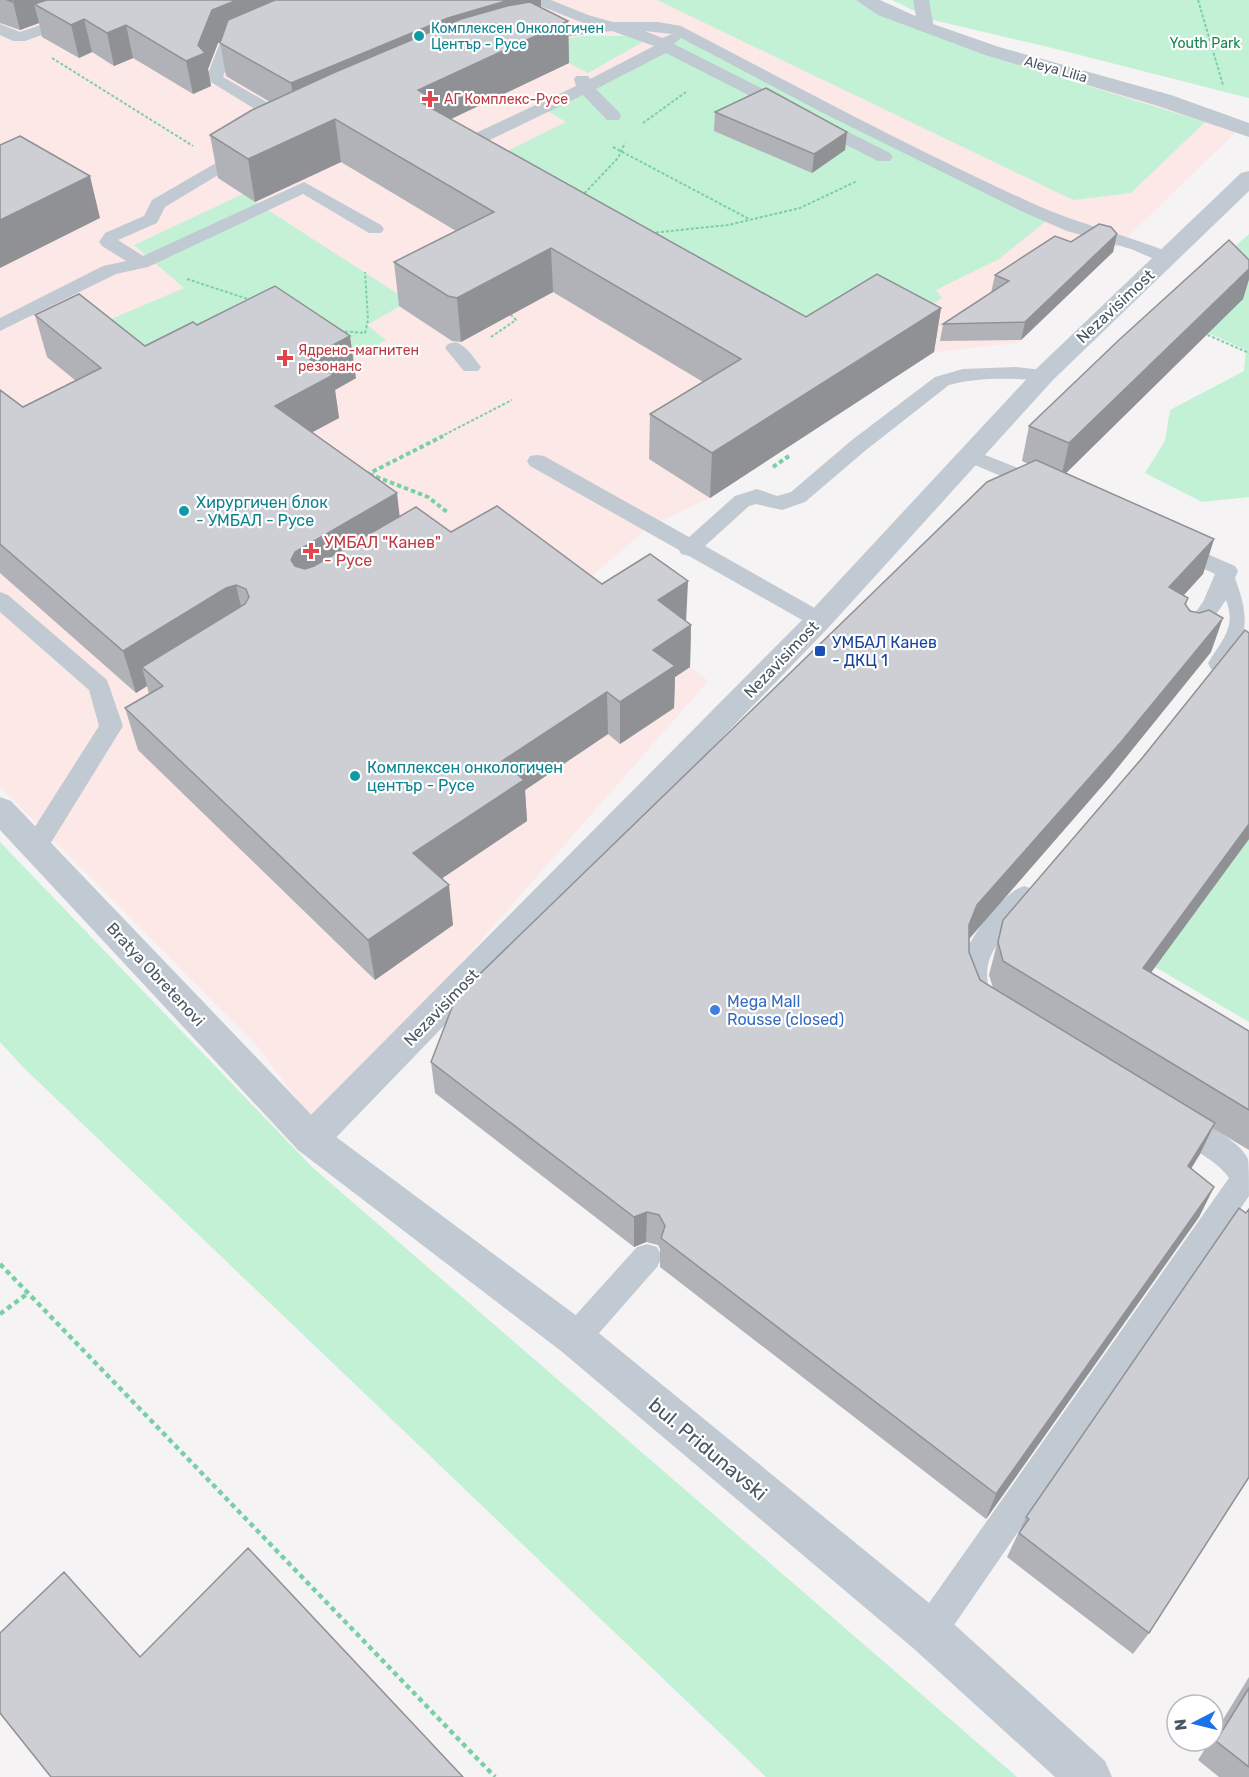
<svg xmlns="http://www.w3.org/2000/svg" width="1249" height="1777" font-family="Rubik,sans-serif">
  <rect width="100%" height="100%" fill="#f5f3f3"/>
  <path fill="#fce8e6" d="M 0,0 L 866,0 L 885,11 L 1241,127 L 1018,343 L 934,352 L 710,498 L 650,526 L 585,582 L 708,681 L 318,1126 L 257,1046 L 0,786 Z"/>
  <path fill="#c3f1d5" d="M 657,0 L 863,0 L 991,56 L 1205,122 L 1131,193 L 1073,200 Z
    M 892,0 L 1249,0 L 1249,98 L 1056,49 L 933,20 Z
    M 680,35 L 1051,217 L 999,259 L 936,290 L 942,298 L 904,323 L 788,370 L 472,168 L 566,122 L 544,109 Z
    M 585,36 L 631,36 L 641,40 L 641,43 L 588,73 L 537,47 L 569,38 Z
    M 243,194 L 409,301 L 367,325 L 386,340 L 337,366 L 202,365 L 74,335 L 184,288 L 134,245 Z
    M 1249,234 L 1249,497 L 1202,502 L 1145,473 L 1165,441 L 1170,410 L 1244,371 L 1246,350 L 1162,312 Z
    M 1249,839 L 1249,1022 L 1155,967 Z
    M 0,842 L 312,1167 L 1017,1777 L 766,1777 L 24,1068 L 0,1042 Z"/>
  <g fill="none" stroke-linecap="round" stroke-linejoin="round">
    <path stroke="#7ad0a6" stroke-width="2" stroke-dasharray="3 2" stroke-linecap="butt" d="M 1198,0 L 1223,85
      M 52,58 L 193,146
      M 643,123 L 686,92
      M 613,147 L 749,219
      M 581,197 L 618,158 L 625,143
      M 651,233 L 728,225 L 800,208 L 857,181
      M 187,279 L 251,300
      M 340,331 L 365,333 L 368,320 L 365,272
      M 1203,333 L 1249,353
      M 491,337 L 516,320 L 511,315
      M 440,437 L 512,400"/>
    <path stroke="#7ad0a6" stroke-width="4" stroke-dasharray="4.5 3" stroke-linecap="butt" d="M 773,467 L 789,456
      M 369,474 L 428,497 L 447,512
      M 366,475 L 443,436"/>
    <path stroke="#7ad0a6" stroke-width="4.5" stroke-dasharray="5 4" stroke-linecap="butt" d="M 0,1264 L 495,1777
      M 0,1314 L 27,1294"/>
    <path fill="#c1cad2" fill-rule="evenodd" d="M 114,0 L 137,0 L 134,3 L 25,41 L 13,41 L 0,35 L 0,24 L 20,32 Z
      M 530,0 L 551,0 L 588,15 L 613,22 L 658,22 L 681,26 C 798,87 915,150 1036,205 C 1081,225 1128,235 1173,254 L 1176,258 L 1173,262 L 1161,262 L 1131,249 L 1067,231 L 1023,212 L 821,112 L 681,38 L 674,44 L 890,153 L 893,157 L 890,161 L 878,161 L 666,53 L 596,89 L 619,112 L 621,116 L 619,120 L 607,120 L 583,95 L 469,150 C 460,152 448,148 443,140 L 445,136 L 451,135 L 463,139 L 576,86 L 574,79 L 576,76 L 588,76 L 590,79 L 654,46 L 612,31 L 533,41 L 527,39 L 525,36 L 527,33 L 586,24 L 533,3 ZM 645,31 L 672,34 L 662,38 Z
      M 913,0 L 929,0 L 934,28 L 932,31 L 926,33 L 918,28 Z
      M 250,33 L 258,38 L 256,41 L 232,51 L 223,77 L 298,120 L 300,124 L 298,128 L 286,128 L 206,79 L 219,45 Z
      M 247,145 L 253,146 L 256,150 L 253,154 L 165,207 L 157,223 L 118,240 L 143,256 L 304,182 L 381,225 L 384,229 L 381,233 L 369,233 L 303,194 L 148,267 L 116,274 L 0,331 L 0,318 L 103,266 L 126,261 L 102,246 L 99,242 L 105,233 L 144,216 L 152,200 Z
      M 455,342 C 466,345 474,358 481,367 L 478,371 L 464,371 L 445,348 L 448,344 Z
      M 1016,367 L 1051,371 L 1054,375 L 1051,379 C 1040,382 1028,379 1017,379 C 995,378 970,379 949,385 L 866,450 L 805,502 L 782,510 L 756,504 L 749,506 L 705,546 L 827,615 L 830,620 L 827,625 L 819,628 L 811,625 L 689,556 L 681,554 L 679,550 L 530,466 L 527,461 L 530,456 L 537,455 L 544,456 L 689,537 L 735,496 L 757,489 L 777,496 L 791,492 L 852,440 L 935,377 L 963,369 Z
      M 970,449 L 1048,480 L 1051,485 L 1048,490 L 1041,492 L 1034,490 L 963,460 L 960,455 L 963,450 Z
      M 1175,540 L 1235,566 L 1238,571 L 1235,578 C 1249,616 1249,635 1227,669 L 1219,671 L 1211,669 L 1208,663 C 1221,641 1237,628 1226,600 L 1196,643 L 1188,645 L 1180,643 L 1177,637 L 1203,602 L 1215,574 L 1167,552 L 1164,547 L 1167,542 Z
      M 0,592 L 8,595 L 107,680 L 123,726 L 44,854 L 35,857 L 26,854 L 22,847 L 99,726 L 89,690 L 0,612 Z
      M 1024,886 L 1033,889 L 1037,896 C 1017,934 974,945 991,996 L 987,1004 L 978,1007 L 969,1004 C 963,993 958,981 960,968 C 964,944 1001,893 1024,886 Z
      M 1178,1112 C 1196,1118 1240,1140 1248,1159 C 1249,1168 1249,1186 1249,1196 L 941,1644 L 929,1649 L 917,1644 L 912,1632 L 917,1620 L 1229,1178 C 1212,1153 1173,1144 1164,1124 L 1168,1115 Z
      M 647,1244 L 657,1247 L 662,1257 L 657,1267 L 586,1348 L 575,1352 L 564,1348 L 560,1338 L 564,1328 L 637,1247 Z"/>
    <path fill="#c1cad2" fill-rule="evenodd" d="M 856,0 L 880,0 L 933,24 L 999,47 L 1171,95 L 1249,123 L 1249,137 L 1155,105 L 985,55 L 878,15 Z
      M 0,797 L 11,801 L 324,1128 L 589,1325 L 945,1616 L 1105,1761 L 1112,1777 L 1055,1777 L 913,1648 L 561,1351 L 298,1150 L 0,830 Z"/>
    <path fill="#c1cad2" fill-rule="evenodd" d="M 1249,171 L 1249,191 L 1053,380 L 829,627 L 324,1150 L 311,1155 L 298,1150 L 293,1139 L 298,1128 L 809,613 L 1035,370 L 1241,173 Z"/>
  </g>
  <path fill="#b0b2b7" d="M 0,0 L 541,0 L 541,8 L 568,21 L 569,63 L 451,119 L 806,317 L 941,308 L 934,352 L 710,498 L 649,459 L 650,414 L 703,382 L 553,292 L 461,342 L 452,341 L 399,306 L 394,262 L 456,231 L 341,162 L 255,202 L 218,178 L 210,135 L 270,102 L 226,76 L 220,42 L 218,43 L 208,69 L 211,86 L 193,94 L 133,58 L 114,66 L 92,52 L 79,58 L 42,37 L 39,23 L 20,30 L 0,23 Z
    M 715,112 L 847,132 L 845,150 L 812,173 L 714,131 Z
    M 1117,234 L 1113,252 L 1021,340 L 940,341 L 943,324 L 991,293 L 995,275 L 1071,242 Z
    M 1249,260 L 1249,279 L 1243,299 L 1066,473 L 1214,539 L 1203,574 L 1184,595 L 1188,598 L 1186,605 L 1211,652 L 1110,777 L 969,939 L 969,952 L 980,980 L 993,988 L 989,975 L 1003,920 L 1249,633 L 1249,839 L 1151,972 L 1249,1031 L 1249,1150 L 1212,1128 L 1200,1154 L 1191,1169 L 1214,1187 L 1199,1217 L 986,1519 L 660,1267 L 660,1249 L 658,1245 L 646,1242 L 634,1247 L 435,1093 L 431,1062 L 1028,464 L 1022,461 L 1029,426 Z
    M 35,315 L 145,346 L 197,325 L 356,378 L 335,390 L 339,418 L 312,432 L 400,516 L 451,532 L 602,584 L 686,621 L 691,625 L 690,667 L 675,677 L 674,708 L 620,744 L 608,734 L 525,790 L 527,821 L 441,878 L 453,925 L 375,980 L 138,750 L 125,708 L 149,694 L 147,686 L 136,693 L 0,573 L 0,390 L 23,407 L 76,381 L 47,357 Z
    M 1246,1213 L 1149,1633 L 1133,1654 L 1007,1557 L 1026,1517 Z
    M 1249,1677 L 1249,1777 L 1219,1777 L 1198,1760 L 1210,1741 L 1213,1741 L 1213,1736 Z"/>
  <path fill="#909195" d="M 20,0 L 107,0 L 34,4 L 39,23 L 20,30 L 13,2 Z
    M 237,0 L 301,0 L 302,8 L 218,43 L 208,69 L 211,86 L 193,94 L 186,61 L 212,10 Z
    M 501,0 L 541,0 L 541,11 L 296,116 L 291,83 L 448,18 Z
    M 84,19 L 92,52 L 79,58 L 71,25 Z
    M 568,21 L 569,63 L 436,126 L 437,141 L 418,90 Z
    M 126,25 L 133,58 L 114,66 L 107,33 Z
    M 335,119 L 341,162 L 255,202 L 248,159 Z
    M 847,132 L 845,150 L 812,173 L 814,154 Z
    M 90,176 L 100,218 L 0,268 L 0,220 Z
    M 1117,234 L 1113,252 L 1021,340 L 1025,322 Z
    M 551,248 L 553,292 L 461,342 L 457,298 Z
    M 1249,269 L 1249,279 L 1243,299 L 1061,478 L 1069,443 Z
    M 941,308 L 934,352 L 710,498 L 712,453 Z
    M 350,336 L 356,378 L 335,390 L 339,418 L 283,448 L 275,406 L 308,358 Z
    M 397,493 L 402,536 L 303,594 L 291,560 L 295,552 Z
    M 1214,539 L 1203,574 L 1159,622 L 1169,587 Z
    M 688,581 L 686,623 L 658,600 Z
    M 236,585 L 246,628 L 142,667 L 147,686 L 136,693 L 123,651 L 226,588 Z
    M 1223,618 L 1211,652 L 1110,777 L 969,939 L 969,925 L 977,905 Z
    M 691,625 L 690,667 L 675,677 L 674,708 L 620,744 L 620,702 L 653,650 Z
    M 607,692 L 608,734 L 525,790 L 527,821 L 419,894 L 413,853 L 502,761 Z
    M 1249,824 L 1249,839 L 1131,1000 L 1143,968 Z
    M 449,885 L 453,925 L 375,980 L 368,940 Z
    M 1215,1123 L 1200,1154 L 1173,1197 L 1188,1166 Z
    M 1214,1187 L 1199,1217 L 986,1519 L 996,1494 Z
    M 647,1212 L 646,1242 L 634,1247 L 634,1217 Z"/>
  <path fill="#cdcfd5" stroke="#909195" stroke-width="1.5" d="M 7,0 L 20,0 L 13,2 Z
    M 47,0 L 237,0 L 212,10 L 198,45 L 205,53 L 186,61 L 126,25 L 107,33 L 84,19 L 71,25 L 34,4 Z
    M 275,0 L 509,0 L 448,18 L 291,83 L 220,43 L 228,20 Z
    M 530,2 L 568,21 L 418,90 L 433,99 L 422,103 L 806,317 L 877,274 L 941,308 L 712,453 L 650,414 L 741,359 L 551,248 L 457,298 L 448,296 L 394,262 L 494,212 L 335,119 L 248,159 L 210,135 L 252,110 L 333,73 L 461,19 L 507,6 Z
    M 766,88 L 847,132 L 814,154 L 715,112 Z
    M 20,136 L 90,176 L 0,220 L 0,145 Z
    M 1099,224 L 1111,227 L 1117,234 L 1025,322 L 943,324 L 1009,281 L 995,275 L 1055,236 L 1071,242 Z
    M 1229,240 L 1249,260 L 1249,269 L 1069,443 L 1029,426 L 1120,339 Z
    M 275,286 L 350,336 L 308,358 L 333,375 L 275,406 L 397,493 L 295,552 L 291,560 L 295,566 L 305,569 L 314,566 L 416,507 L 451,532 L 497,506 L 602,584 L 650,554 L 688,581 L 658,600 L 691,625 L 653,650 L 675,666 L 620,702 L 607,692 L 502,761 L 524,780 L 413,853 L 449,885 L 368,940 L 125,708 L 163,686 L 142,667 L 245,604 L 249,597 L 246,589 L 236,585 L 226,588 L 123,651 L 0,544 L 0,390 L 23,407 L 101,368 L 35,315 L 79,294 L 145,346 L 193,322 L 197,325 Z
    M 1036,460 L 1214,539 L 1169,587 L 1188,598 L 1185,604 L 1190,611 L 1199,613 L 1209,610 L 1223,618 L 1121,742 L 977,905 L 969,925 L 969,952 L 980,980 L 1215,1123 L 1188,1166 L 1214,1187 L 996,1494 L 661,1238 L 665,1226 L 659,1215 L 647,1212 L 634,1217 L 431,1062 L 456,997 L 987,482 Z
    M 1245,630 L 1249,633 L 1249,824 L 1143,968 L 1249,1031 L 1249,1110 L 1003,961 L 998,942 L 1003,920 L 1143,757 Z
    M 1239,1208 L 1246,1213 L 1249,1209 L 1249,1477 L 1149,1633 L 1019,1533 L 1029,1519 L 1026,1517 Z
    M 248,1548 L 463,1777 L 51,1777 L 0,1713 L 0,1633 L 64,1572 L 140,1657 Z
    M 1249,1688 L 1249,1767 L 1216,1741 Z"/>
  <g fill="#0f9aa8" stroke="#fff" stroke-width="2">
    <circle cx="419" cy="36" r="6"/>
    <circle cx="184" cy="511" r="6"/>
    <circle cx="355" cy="776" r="6"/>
  </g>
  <g fill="#e0444e" stroke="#fff" stroke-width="2">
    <path d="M427 90h6v6h6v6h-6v6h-6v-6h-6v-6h6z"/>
    <path d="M282 349h6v6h6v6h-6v6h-6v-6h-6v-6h6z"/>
    <path d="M308 542h6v6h6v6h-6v6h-6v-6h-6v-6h6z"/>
  </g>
  <rect fill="#1a4fb4" stroke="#fff" stroke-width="2" x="814" y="645" width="12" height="12" rx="3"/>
  <circle fill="#3f7fe0" stroke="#fff" stroke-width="2" cx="715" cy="1010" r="6"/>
  <g text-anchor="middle" stroke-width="4.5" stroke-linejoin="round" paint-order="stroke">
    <g font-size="14" fill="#0d838f" stroke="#fff" text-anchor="start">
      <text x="431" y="33">Комплексен Онкологичен<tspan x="431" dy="16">Център - Русе</tspan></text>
    </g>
    <g font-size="14" fill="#17864f" stroke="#fff">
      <text x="1205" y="48">Youth Park</text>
    </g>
    <g font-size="14" fill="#4a5661" stroke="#fff">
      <text transform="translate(1056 69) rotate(16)" y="5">Aleya Lilia</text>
    </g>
    <g font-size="14" fill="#be3a42" stroke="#fff" text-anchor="start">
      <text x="444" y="104">АГ Комплекс-Русе</text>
      <text x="298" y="355">Ядрено-магнитен<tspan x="298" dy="16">резонанс</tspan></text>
    </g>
    <g font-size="16" fill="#4a5661" stroke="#fff">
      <text transform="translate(1115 306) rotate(-43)" y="6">Nezavisimost</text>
      <text transform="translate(781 659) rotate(-46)" y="6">Nezavisimost</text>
      <text transform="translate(156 974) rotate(47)" y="6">Bratya Obretenovi</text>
      <text transform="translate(441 1007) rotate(-46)" y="6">Nezavisimost</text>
    </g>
    <g font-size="16" fill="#0d838f" stroke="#fff" text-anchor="start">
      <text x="196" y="508">Хирургичен блок<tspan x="196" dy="18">- УМБАЛ - Русе</tspan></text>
      <text x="367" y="773">Комплексен онкологичен<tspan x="367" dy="18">център - Русе</tspan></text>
    </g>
    <g font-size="16" fill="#be3a42" stroke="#fff" text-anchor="start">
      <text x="324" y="548">УМБАЛ "Канев"<tspan x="324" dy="18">- Русе</tspan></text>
    </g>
    <g font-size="16" fill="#164399" stroke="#fff" text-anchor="start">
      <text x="832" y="648">УМБАЛ Канев<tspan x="832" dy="18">- ДКЦ 1</tspan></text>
    </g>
    <g font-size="16" fill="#366cbe" stroke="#fff" text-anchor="start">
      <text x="727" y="1007">Mega Mall<tspan x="727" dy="18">Rousse (closed)</tspan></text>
    </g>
    <g font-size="20" fill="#4a5661" stroke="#fff">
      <text transform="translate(708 1449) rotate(40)" y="7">bul. Pridunavski</text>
    </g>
  </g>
  <g transform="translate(1195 1723) rotate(263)"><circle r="28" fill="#ffffff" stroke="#b7bbc0" stroke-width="1.5"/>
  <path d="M0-4.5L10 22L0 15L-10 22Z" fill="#1a73e8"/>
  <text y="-9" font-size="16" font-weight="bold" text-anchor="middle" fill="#4a5661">N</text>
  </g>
</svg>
